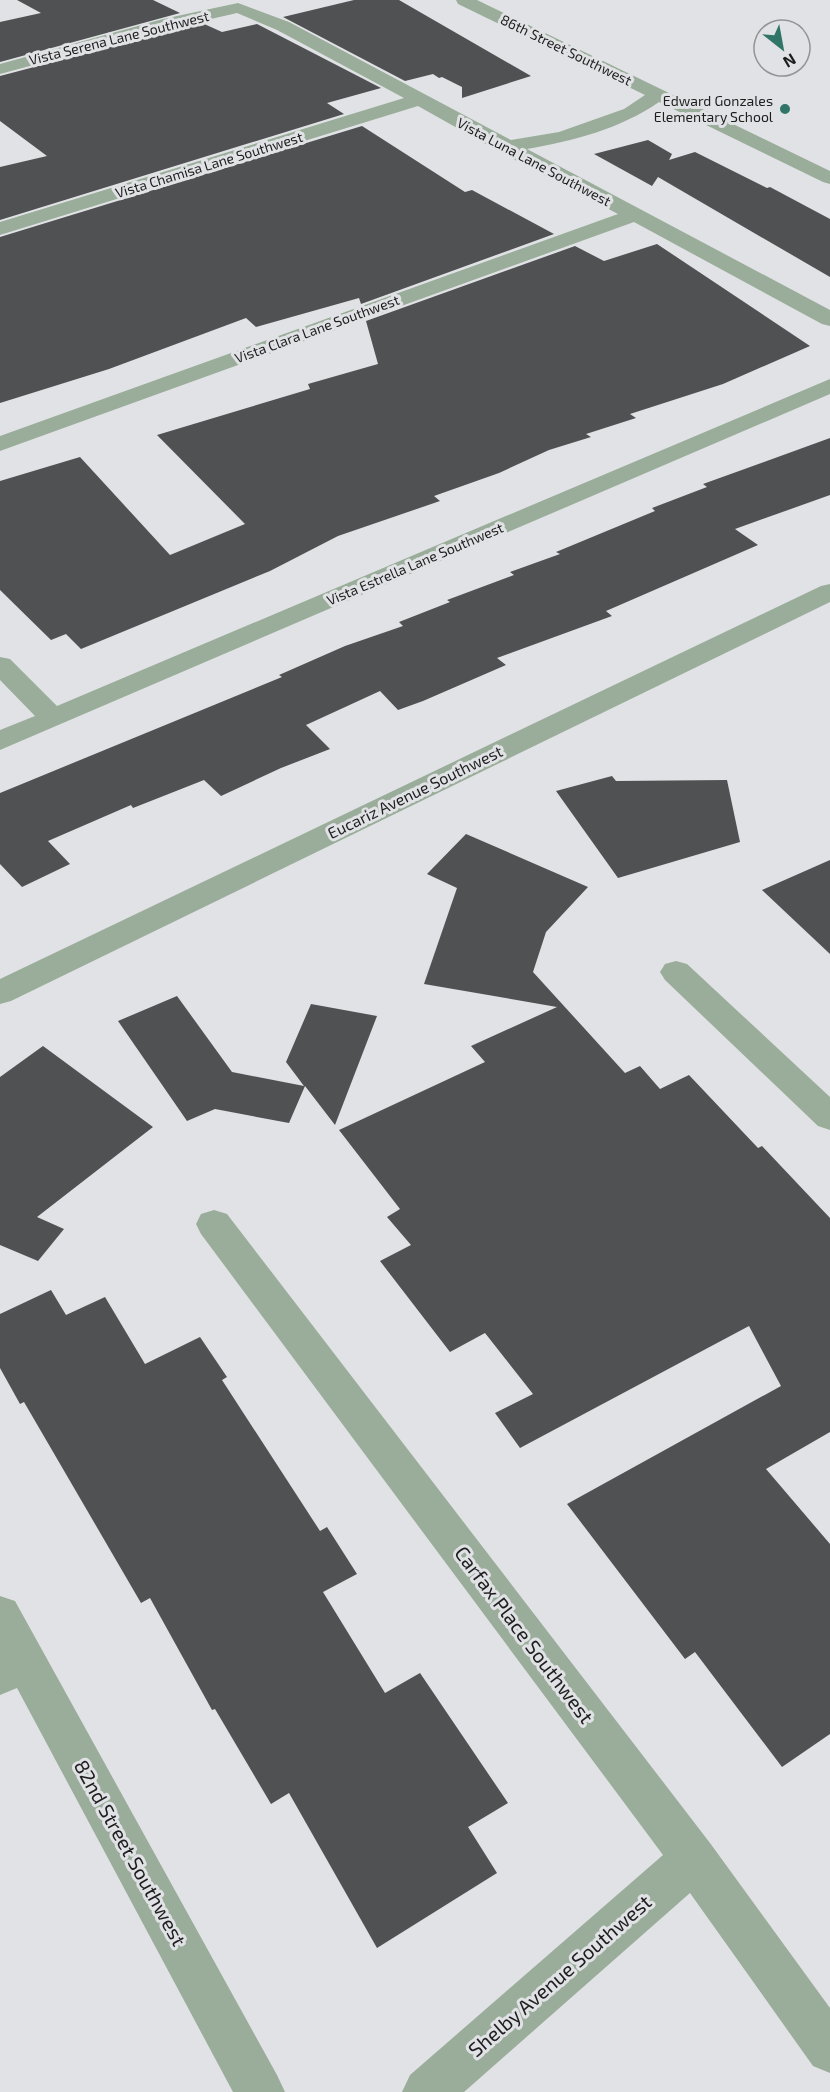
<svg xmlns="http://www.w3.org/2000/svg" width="830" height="2092" font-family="'Exo 2',sans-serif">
  <rect width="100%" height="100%" fill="#e1e2e5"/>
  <path fill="#505153" d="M 17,0 L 153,0 L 180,13 L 0,62 L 0,22 L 41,13 Z
    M 354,0 L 399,0 L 531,76 L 462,98 L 462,87 L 442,77 L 439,78 L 433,74 L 405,81 L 283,17 Z
    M 202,23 L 222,32 L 257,24 L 381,88 L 327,103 L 344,114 L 0,220 L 0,167 L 47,156 L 0,121 L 0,76 Z
    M 362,126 L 465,192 L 472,190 L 554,234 L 361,304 L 359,298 L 256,327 L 246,318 L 109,369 L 0,403 L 0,237 Z
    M 648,140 L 672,154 L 669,160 L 695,152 L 767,188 L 770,187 L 830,219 L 830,277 L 658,177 L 652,186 L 594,154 Z
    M 657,244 L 810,346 L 723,384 L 630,414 L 636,418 L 586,434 L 591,437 L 549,450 L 499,473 L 434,496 L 440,501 L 338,536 L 270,571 L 81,649 L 66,634 L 51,640 L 0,590 L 0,481 L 80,457 L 170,555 L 245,524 L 157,435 L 310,389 L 308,384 L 378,364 L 366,321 L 575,246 L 604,261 Z
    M 830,438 L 830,495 L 735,529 L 758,545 L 606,611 L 612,616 L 497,658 L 506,665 L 423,701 L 398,710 L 380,691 L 306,725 L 330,749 L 281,768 L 221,796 L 204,780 L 133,808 L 131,805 L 48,841 L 70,864 L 22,887 L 0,864 L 0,793 L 282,677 L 279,675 L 345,646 L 403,626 L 399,622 L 450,602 L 447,600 L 514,575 L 510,572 L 560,554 L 556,552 L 655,511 L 652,508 L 707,487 L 703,484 Z
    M 612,776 L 616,781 L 727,780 L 740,842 L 618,878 L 556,791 Z
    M 466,834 L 588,887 L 546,932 L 533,972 L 625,1073 L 640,1066 L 660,1089 L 689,1075 L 758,1148 L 762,1146 L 830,1218 L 830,1432 L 766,1469 L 830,1544 L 830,1734 L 782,1767 L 695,1652 L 685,1659 L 567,1504 L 781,1386 L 749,1326 L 520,1448 L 495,1413 L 533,1394 L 485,1333 L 450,1352 L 380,1261 L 411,1245 L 387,1217 L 400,1209 L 339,1130 L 485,1062 L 471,1046 L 557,1007 L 424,984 L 457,888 L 427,874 Z
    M 830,860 L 830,954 L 762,890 Z
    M 177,996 L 232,1072 L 304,1086 L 286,1062 L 311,1004 L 377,1016 L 335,1125 L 305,1086 L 289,1123 L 215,1109 L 187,1121 L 118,1021 Z
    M 43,1046 L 153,1127 L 37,1217 L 64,1229 L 38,1261 L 0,1245 L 0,1077 Z
    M 51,1290 L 66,1315 L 105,1297 L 145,1364 L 200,1337 L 227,1377 L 222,1380 L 320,1531 L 327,1527 L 357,1574 L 323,1592 L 385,1693 L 420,1673 L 508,1803 L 468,1827 L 497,1873 L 377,1948 L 289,1793 L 271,1804 L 215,1709 L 212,1710 L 150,1598 L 141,1603 L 24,1402 L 20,1404 L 0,1368 L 0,1314 Z"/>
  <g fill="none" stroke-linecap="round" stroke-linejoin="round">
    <path fill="#9aad9a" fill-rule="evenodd" d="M 456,0 L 477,0 L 830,171 L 830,184 L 823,182 L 659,102 C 620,129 573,141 527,149 L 830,310 L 830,326 L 822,324 L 634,222 L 0,451 L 0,436 L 618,214 L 498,151 L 418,106 L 0,235 L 0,222 L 404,98 L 277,30 L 237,13 L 172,28 L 0,74 L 0,64 L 163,19 L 238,3 L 289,22 L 511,140 L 559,132 L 624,109 L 645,95 L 458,4 Z
      M 830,379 L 830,394 L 0,750 L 0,730 L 35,716 L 0,680 L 0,657 L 10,659 L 57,706 Z
      M 830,584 L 830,602 L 11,1001 L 0,1004 L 0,979 L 821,586 Z
      M 676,961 L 687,964 L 830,1097 L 830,1130 L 818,1126 L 665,980 L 660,972 L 665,964 Z
      M 214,1210 L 227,1214 L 710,1843 L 830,2008 L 830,2073 L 813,2066 L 690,1893 L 464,2092 L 402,2092 L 410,2075 L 663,1855 L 201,1234 L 196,1224 L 201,1214 Z
      M 0,1596 L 15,1601 L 277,2075 L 285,2092 L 233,2092 L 17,1688 L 0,1695 Z"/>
  </g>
  <circle fill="#317569" stroke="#e1e2e5" stroke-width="2" cx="785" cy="109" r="6"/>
  <g text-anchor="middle" stroke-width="6" stroke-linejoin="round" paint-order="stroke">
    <g font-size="14" fill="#1e1e1f" stroke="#e1e2e5">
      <text transform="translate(119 38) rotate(-14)" y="5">Vista Serena Lane Southwest</text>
      <text transform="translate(566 50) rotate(26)" y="5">86th Street Southwest</text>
      <text transform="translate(534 162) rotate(28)" y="5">Vista Luna Lane Southwest</text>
      <text transform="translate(209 165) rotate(-17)" y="5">Vista Chamisa Lane Southwest</text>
      <text transform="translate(317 329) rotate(-20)" y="5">Vista Clara Lane Southwest</text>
      <text transform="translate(415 564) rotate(-23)" y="5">Vista Estrella Lane Southwest</text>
    </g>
    <g font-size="14" fill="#1e1e1f" stroke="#e1e2e5" text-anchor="end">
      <text x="773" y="106">Edward Gonzales<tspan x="773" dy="16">Elementary School</tspan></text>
    </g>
    <g font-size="16" fill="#1e1e1f" stroke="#e1e2e5">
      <text transform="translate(415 792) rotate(-26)" y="6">Eucariz Avenue Southwest</text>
    </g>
    <g font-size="20" fill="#1e1e1f" stroke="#e1e2e5">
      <text transform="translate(524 1635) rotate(53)" y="7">Carfax Place Southwest</text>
      <text transform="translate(130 1853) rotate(61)" y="7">82nd Street Southwest</text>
      <text transform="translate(560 1976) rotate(-41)" y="7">Shelby Avenue Southwest</text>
    </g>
  </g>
  <g transform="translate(782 48) rotate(149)"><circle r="28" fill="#e1e2e5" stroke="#939496" stroke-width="1.5"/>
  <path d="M0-4.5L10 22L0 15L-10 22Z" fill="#317569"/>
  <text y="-9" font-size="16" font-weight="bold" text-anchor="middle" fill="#1e1e1f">N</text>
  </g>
</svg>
